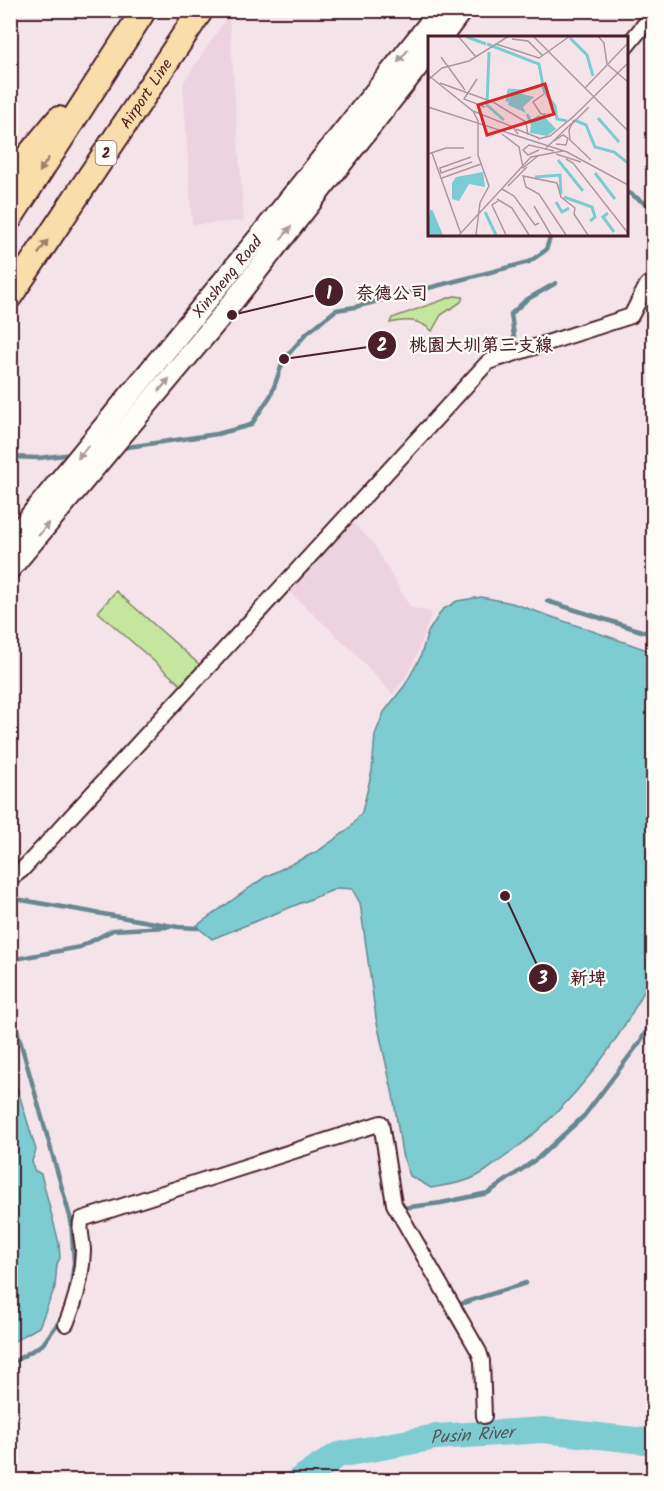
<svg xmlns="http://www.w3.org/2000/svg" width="664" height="1491" font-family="Kalam,'LXGW WenKai TC',sans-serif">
  <rect width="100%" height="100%" fill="#f4e4ea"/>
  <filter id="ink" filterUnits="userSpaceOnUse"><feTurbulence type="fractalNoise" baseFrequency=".0167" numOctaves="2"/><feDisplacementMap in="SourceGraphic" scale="12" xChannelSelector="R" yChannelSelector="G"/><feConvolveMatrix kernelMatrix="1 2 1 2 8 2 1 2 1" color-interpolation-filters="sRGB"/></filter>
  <g filter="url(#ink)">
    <path fill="#edd3e0" d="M 229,14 L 244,221 L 192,225 L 183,83 Z
      M 351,521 L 373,543 L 410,607 L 432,612 L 416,657 L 405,679 L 392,694 L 350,648 L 288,591 Z"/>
    <path fill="#c4e69f" stroke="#878265" stroke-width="1.5" d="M 454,296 L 463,297 L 461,302 L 441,315 L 432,331 C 419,319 406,319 390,323 L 392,318 Z
      M 116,591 L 200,665 L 181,685 L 98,612 Z"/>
    <path fill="#7bccd2" stroke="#67878f" stroke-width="1.5" d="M 481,597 L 512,603 L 653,652 L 653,974 C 617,1047 568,1112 502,1159 C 493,1165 485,1173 475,1177 C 462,1184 445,1185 431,1188 L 410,1176 L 402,1154 L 393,1095 L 376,1018 L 360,903 L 352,889 L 338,888 L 212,939 L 196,926 L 265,877 L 318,851 L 349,829 L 362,812 L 372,771 L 375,735 L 384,712 L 405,685 L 420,658 L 428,632 L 442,610 L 457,601 Z
      M 10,1064 L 36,1150 L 32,1161 L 34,1170 L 41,1174 L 59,1243 L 60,1258 L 57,1264 L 55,1287 L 39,1327 L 11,1343 Z"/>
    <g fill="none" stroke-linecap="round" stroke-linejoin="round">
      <path stroke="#67878f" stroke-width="4.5" d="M 626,191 L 654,209
        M 516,351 L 511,314 L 526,300 L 556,283
        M 121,448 L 217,434 L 251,425 L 271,395 L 284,359 L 307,333 L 336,310 L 355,307 L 529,262 L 546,250 L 551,234
        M 10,457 L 38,458 L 73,454
        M 547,601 L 654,635
        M 10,898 L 178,927 L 198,928
        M 10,960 L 80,947 L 113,930 L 167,927
        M 10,1005 L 71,1220 L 74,1263 L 70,1294
        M 402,1208 L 441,1203 L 488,1193 L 538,1158 L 584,1116 L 640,1042 L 654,1017
        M 463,1303 L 526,1283
        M 451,1317 L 464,1339
        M 10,1364 L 43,1344 L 63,1316"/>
      <path stroke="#7bccd2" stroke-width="26" id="s1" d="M 299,1480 L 338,1455 L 436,1437 L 543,1430 L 654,1442"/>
      <g stroke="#4a1f2b" stroke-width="18">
        <path id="minor" d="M 626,47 L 654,13
          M 10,879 L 22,870 L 488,362 L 631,316 L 647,285 L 654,280
          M 66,1324 C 76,1301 82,1276 83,1251 C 83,1241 78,1227 82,1219 L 381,1123 L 394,1204 L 479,1352 L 482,1361 L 484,1416"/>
      </g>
      <g stroke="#4a1f2b" stroke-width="24">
        <g id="secondary">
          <path d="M 441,38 L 462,10"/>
          <path id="s2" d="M 10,541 L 263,232 L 440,10"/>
          <path d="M 10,569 L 224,313 L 430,51"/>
        </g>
      </g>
      <g stroke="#4a1f2b" stroke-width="28">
        <g id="motorway">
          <path d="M 10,178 L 59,119"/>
          <path d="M 10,218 L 144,10"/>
          <path id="s3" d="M 10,296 L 201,10"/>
        </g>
      </g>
      <use href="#minor" stroke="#fdfcf7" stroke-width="14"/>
      <use href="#secondary" stroke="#fdfcf7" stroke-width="20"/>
      <use href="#motorway" stroke="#f9ddab" stroke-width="24"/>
    </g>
    <defs><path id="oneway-solid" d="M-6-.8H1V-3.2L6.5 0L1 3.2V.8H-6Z" transform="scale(1.5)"/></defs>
    <g fill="#ac999b">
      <use href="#oneway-solid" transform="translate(403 56) rotate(129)"/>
      <use href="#oneway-solid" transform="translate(286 233) rotate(-52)"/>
      <use href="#oneway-solid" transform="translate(164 385) rotate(-50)"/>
      <use href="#oneway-solid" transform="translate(83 452) rotate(128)"/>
      <use href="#oneway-solid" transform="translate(44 529) rotate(-50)"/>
    </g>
    <g fill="#a27e6b">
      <use href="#oneway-solid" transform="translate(44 165) rotate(123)"/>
      <use href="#oneway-solid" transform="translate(43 247) rotate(-56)"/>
    </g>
  </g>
  <g text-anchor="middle" stroke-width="4.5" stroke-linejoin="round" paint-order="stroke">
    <rect fill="#fdfcf7" stroke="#806168" stroke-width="1.5" x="95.5" y="141" width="21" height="24" rx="4.5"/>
    <g font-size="15" font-weight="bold" fill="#4a1f2b">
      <text x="106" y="158">2</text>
    </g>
    <g font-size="16" fill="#4a1f2b" stroke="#fdfcf7">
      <text dy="6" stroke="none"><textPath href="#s3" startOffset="244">Airport Line</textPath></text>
      <text dy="6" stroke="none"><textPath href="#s2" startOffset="342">Xinsheng Road</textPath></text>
    </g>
    <g font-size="18" font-style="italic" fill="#59535d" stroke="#fdfcf7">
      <text dy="6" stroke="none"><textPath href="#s1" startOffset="182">Pusin River</textPath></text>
    </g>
  </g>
  <g transform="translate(428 36)">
    <rect width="200" height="200" fill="#f4e4ea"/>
    <path d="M 83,55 L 106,61 L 95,71 L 98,77 L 80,69 ZM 115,79 L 128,93 L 119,100 L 102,97 L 103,87 ZM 55,136 L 57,151 L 41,148 L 31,165 L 24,163 L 24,147 L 28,141 ZM 2,173 L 5,175 L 15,199 L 0,199 Z" fill="#7bccd2"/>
    <path fill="none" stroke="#7bccd2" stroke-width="3" d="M 39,1 L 58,8M 142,2 L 159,19 L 165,40M 59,8 L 111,28 L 116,55 L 127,70 L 129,83 L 139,85M 61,16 L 59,69 L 76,84M 79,66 L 81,54 L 95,55M 99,78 L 103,86 L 112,80M 170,82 L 191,106M 146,84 L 158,89 L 167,111 L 186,116 L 200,127M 130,124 L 155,155M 167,137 L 187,163M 107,141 L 132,139 L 133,158M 136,161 L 164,171 L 167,181 L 162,185M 128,166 L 134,176 L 141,172M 57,176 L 68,199M 180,177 L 175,181 L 186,196"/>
    <path fill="none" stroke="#b0959e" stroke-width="1.5" d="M 30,0 L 48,21M 105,0 L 200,95M 170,0 L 176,7 L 179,28M 84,3 L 100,5 L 115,20M 68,8 L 111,22 L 142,0M 13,21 L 37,54M 179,28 L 200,46M 0,39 L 45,75 L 85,91 L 90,98M 49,43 L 36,63 L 57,71M 0,44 L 14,32 L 41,25 L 81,0M 12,47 L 65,66 L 98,86 L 100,99M 157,52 L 200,7M 116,58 L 105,66 L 113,78 L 118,78M 0,71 L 139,116 L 200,149M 45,75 L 50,85 L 50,119 L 61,150 L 52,167 L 48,199M 143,83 L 200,27M 146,84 L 141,94 L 142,104 L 163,124M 144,88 L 161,71M 88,93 L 111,102M 74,98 L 91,111 L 95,132 L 111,119M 110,103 L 122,100 L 146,80M 126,105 L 135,99 L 140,102 L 138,109 L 128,108M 118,112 L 144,87M 111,114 L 100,119 L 95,114 L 101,109 L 126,115M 4,117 L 33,198M 0,118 L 18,112 L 36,112M 128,118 L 153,126M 43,121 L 12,132 L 13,137 L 44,126M 138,123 L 145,127 L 200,197M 14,142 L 53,128M 79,147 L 103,121 L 135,115M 80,150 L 99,131M 74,153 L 86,160 L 107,189 L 111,187M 69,163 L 84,172 L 101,199M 70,165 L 64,169 L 78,199M 106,170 L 123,199M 31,199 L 81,145M 138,199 L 111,158 L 98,151 L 95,140 L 129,147 L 133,161 L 147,172 L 146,178 L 160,199"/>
    <path fill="#d62828" fill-opacity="0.15" stroke="#d62828" stroke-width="3" d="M 117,48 L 126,78 L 59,99 L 50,69 Z"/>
    <rect width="200" height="200" fill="none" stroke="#4a1f2b" stroke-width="3"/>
  </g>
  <path fill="none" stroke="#4a1f2b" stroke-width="2" d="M232 315L329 292M284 359L382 345M505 896L543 978"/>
  <g fill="#4a1f2b" stroke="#fdfcf7" stroke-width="2">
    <circle cx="232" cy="315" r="6"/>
    <circle cx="284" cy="359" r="6"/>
    <circle cx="505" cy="896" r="6"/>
    <circle cx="329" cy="292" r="15"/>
    <circle cx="382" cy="345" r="15"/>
    <circle cx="543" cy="978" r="15"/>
  </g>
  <g font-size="18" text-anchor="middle" font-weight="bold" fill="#fff">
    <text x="329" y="299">1</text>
    <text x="382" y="351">2</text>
    <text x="543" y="984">3</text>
  </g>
  <g font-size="18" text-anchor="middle" font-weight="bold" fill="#4a1f2b" stroke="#fdfcf7" stroke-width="4.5" stroke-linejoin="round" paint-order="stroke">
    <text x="392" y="299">奈德公司</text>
    <text x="481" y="351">桃園大圳第三支線</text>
    <text x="588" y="984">新埤</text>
  </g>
  <rect width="664" height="1491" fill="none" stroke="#fdfcf7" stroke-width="36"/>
  <rect x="18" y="18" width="628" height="1455" fill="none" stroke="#4a1f2b" stroke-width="2" filter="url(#ink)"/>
</svg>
